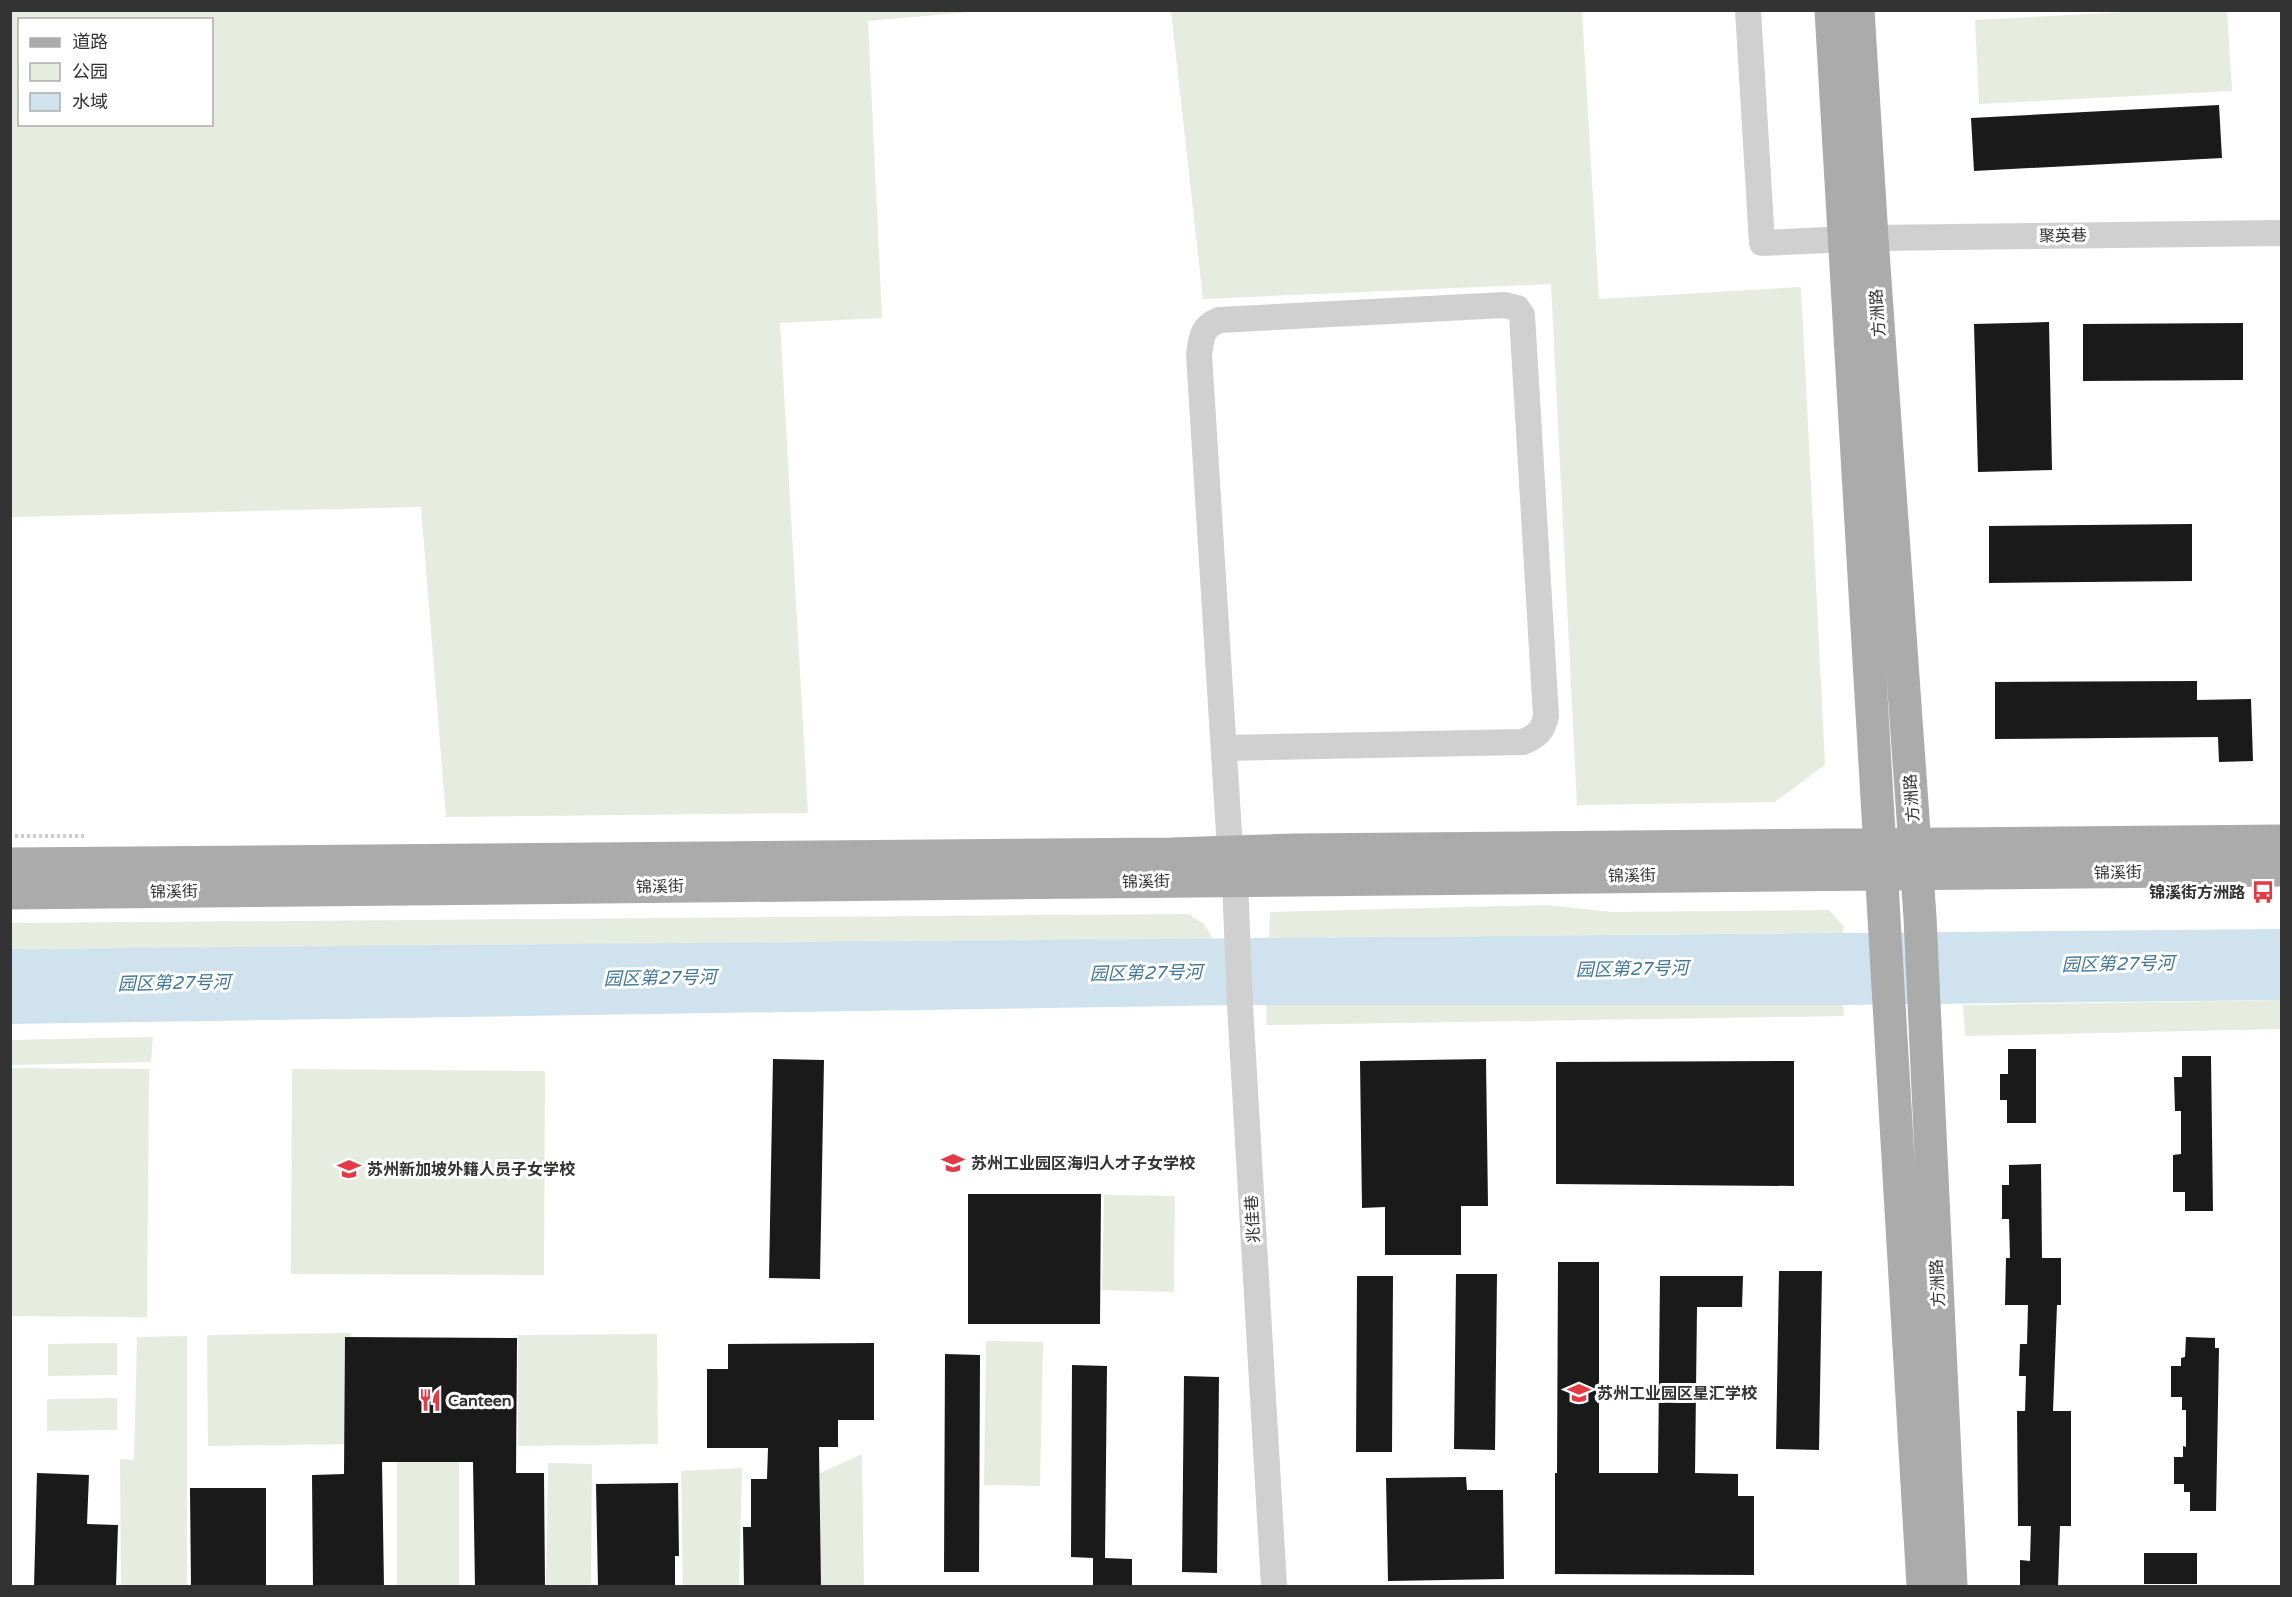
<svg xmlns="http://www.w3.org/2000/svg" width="2292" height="1597" font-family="'Varela Round','Noto Sans SC',sans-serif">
  <rect width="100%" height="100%" fill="#fff"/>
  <path fill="#e6ecdf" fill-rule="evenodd" d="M 2161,10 L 2227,11 L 2232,91 L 1979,104 L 1975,20 Z
    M 10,11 L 981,11 L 868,21 L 882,318 L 780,323 L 808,813 L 446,817 L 421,507 L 11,517 ZM 20,20 L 212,20 L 212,124 L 20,124 Z
    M 1171,11 L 1582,11 L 1599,299 L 1801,287 L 1825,765 L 1775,802 L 1577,805 L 1551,284 L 1203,299 Z
    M 1547,905 L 1612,912 L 1829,910 L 1844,927 L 1843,933 L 1269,938 L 1270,912 Z
    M 1189,914 L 1204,924 L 1213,939 L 11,949 L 10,923 Z
    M 2281,1000 L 2281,1029 L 1965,1036 L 1963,1005 Z
    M 1266,1005 L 1843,1005 L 1844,1016 L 1267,1025 Z
    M 153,1037 L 151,1062 L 11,1065 L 11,1040 Z
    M 11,1068 L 149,1069 L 147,1317 L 11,1316 Z
    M 292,1069 L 545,1071 L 544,1275 L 291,1274 Z
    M 1104,1195 L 1175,1196 L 1174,1292 L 1102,1290 Z
    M 351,1333 L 352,1444 L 208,1446 L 207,1335 Z
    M 657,1334 L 658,1444 L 518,1446 L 518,1335 Z
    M 187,1336 L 187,1586 L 121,1586 L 120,1459 L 134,1460 L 137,1337 Z
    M 986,1341 L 1043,1342 L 1040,1486 L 984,1485 Z
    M 117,1343 L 117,1375 L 48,1376 L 48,1344 Z
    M 117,1398 L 117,1430 L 47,1431 L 47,1399 Z
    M 862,1454 L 864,1586 L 819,1586 L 820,1473 Z
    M 397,1462 L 459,1462 L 459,1586 L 397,1586 Z
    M 548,1463 L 592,1464 L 591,1586 L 546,1586 Z
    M 742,1468 L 739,1586 L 683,1586 L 681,1471 Z"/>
  <path fill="#cfe2ee" d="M 2281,929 L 2282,1000 L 1843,1005 L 1240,1005 L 11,1024 L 10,949 Z"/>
  <path fill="#1a1a1a" d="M 2219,105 L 2222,158 L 1974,171 L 1971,118 Z
    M 2049,322 L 2052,470 L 1978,472 L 1974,324 Z
    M 2243,323 L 2243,380 L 2083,381 L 2083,324 Z
    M 2192,524 L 2192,581 L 1989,583 L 1989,526 Z
    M 2197,681 L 2197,700 L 2251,699 L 2253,761 L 2219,762 L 2218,737 L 1995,739 L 1995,682 Z
    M 2008,1049 L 2036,1049 L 2036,1123 L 2007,1123 L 2007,1100 L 2000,1100 L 2000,1074 L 2008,1074 Z
    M 2182,1056 L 2211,1056 L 2213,1211 L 2185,1211 L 2185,1192 L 2173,1192 L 2173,1155 L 2181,1154 L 2181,1111 L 2175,1111 L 2174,1077 L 2182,1077 Z
    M 773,1059 L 824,1060 L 820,1279 L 769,1278 Z
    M 1486,1059 L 1488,1206 L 1461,1206 L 1461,1255 L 1385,1255 L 1385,1207 L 1362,1208 L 1360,1061 Z
    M 1794,1061 L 1794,1186 L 1556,1184 L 1556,1062 Z
    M 2041,1164 L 2042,1258 L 2061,1258 L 2061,1305 L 2057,1305 L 2053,1411 L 2071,1411 L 2071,1526 L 2060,1526 L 2058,1587 L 2020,1587 L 2020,1560 L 2030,1561 L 2031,1526 L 2018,1526 L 2017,1411 L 2025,1411 L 2026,1376 L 2019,1376 L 2020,1344 L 2027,1344 L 2028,1305 L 2005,1305 L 2006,1258 L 2010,1258 L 2009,1219 L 2002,1219 L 2002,1185 L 2009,1185 L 2009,1165 Z
    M 968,1194 L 1101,1194 L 1100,1324 L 968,1324 Z
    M 1558,1262 L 1599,1262 L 1599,1473 L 1658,1473 L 1660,1276 L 1743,1276 L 1742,1307 L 1697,1307 L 1695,1473 L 1738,1474 L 1738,1496 L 1754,1496 L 1754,1575 L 1555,1574 L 1555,1473 L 1557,1473 Z
    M 1779,1271 L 1822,1271 L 1819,1450 L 1776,1449 Z
    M 1456,1274 L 1497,1274 L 1495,1450 L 1454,1449 Z
    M 1357,1276 L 1393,1276 L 1392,1452 L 1356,1452 Z
    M 345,1337 L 517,1338 L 516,1473 L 544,1473 L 545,1587 L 475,1587 L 473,1462 L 382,1462 L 384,1587 L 313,1587 L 312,1475 L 344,1474 Z
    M 2186,1337 L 2215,1338 L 2215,1348 L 2219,1348 L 2216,1511 L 2190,1511 L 2190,1492 L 2184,1492 L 2184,1484 L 2174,1484 L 2174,1457 L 2183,1457 L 2183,1446 L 2186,1447 L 2186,1410 L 2182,1410 L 2182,1397 L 2171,1397 L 2171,1366 L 2181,1366 L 2181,1358 L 2185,1357 Z
    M 874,1343 L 874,1420 L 838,1420 L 838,1447 L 819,1447 L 821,1587 L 744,1587 L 743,1527 L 751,1527 L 751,1479 L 767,1479 L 768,1448 L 707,1448 L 707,1369 L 728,1369 L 728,1344 Z
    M 945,1354 L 980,1355 L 979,1572 L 944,1572 Z
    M 1072,1365 L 1107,1366 L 1105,1558 L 1132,1559 L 1132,1587 L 1093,1587 L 1093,1558 L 1071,1557 Z
    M 1184,1376 L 1219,1377 L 1217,1573 L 1182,1572 Z
    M 37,1473 L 89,1475 L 87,1524 L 118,1525 L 116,1587 L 34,1587 Z
    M 1466,1477 L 1467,1490 L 1503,1490 L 1504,1579 L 1388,1581 L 1386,1478 Z
    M 678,1483 L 679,1556 L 675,1556 L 675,1587 L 598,1587 L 596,1484 Z
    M 190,1488 L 266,1488 L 266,1587 L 191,1587 Z
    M 2144,1553 L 2197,1553 L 2197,1584 L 2144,1584 Z"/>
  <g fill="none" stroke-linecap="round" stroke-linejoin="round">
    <path stroke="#cdcdcd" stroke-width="4" stroke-dasharray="3 3" stroke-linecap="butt" d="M 15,836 L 86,836"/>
    <path stroke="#d0d0d0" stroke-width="26" d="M 1748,10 L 1762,243 L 1872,238 L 2282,233
      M 1224,748 L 1523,742 C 1537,736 1543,731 1546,716 L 1522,315 L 1517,308 L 1504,305 L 1219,320 C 1201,328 1202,337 1199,354 L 1229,833 L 1235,880 L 1240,1005 L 1274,1586"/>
    <path stroke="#ababab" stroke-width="33" d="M 1831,10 L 1923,1586
      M 1858,10 L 1872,238 L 1920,917 L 1951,1586
      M 10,864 L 1172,854 L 1295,850 L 2282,841
      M 10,893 L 2282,870"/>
  </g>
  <defs>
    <g id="bus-bare" transform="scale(1.8)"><path d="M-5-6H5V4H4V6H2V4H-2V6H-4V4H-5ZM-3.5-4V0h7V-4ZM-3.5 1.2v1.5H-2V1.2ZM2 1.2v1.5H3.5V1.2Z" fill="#e63946" stroke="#fff" stroke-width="2.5" paint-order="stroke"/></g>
    <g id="school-bare" transform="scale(1.8)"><path d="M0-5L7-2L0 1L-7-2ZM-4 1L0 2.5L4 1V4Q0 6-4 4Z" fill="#e63946" stroke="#fff" stroke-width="2.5" paint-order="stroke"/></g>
    <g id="restaurant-bare" transform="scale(1.8)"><path d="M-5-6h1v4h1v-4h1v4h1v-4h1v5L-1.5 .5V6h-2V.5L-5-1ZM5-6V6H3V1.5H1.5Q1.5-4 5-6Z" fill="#e63946" stroke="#fff" stroke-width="2.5" paint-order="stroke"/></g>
  </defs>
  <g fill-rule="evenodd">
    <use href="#bus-bare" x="2263" y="892"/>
    <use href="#school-bare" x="953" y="1163"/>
    <use href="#school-bare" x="349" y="1169"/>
    <use href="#school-bare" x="1579" y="1393"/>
    <use href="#restaurant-bare" x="430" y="1400"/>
  </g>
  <g text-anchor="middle" stroke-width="6" stroke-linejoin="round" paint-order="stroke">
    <g font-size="16" fill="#333" stroke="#fff">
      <text transform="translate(2063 235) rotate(-1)" y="6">聚英巷</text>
      <text transform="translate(1877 313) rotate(-94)" y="6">方洲路</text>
      <text transform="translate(1911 798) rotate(-94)" y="6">方洲路</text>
      <text transform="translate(2118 872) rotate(-1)" y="6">锦溪街</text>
      <text transform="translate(1632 875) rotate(-1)" y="6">锦溪街</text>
      <text transform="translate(1146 881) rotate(-1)" y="6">锦溪街</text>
      <text transform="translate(660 886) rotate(-1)" y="6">锦溪街</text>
      <text transform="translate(174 891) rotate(-1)" y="6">锦溪街</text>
      <text transform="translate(1252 1219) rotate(-93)" y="6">兆佳巷</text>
      <text transform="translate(1937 1283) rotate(-93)" y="6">方洲路</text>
    </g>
    <g font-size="16" font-weight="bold" fill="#333" stroke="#fff" text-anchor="start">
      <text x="2245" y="898" text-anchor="end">锦溪街方洲路</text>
      <text x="971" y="1169">苏州工业园区海归人才子女学校</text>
      <text x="367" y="1175">苏州新加坡外籍人员子女学校</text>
      <text x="1597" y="1399">苏州工业园区星汇学校</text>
      <text x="448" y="1406">Canteen</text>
    </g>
    <g font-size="18" font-style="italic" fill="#3f7597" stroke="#fff">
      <text transform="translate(2118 964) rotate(-1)" y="6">园区第27号河</text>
      <text transform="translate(1632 969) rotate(-1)" y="6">园区第27号河</text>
      <text transform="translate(1146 973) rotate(-1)" y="6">园区第27号河</text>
      <text transform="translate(660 978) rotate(-1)" y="6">园区第27号河</text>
      <text transform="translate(174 983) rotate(-1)" y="6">园区第27号河</text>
    </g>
  </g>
  <rect width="2292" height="1597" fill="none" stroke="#333333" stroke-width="24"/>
  <rect x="18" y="18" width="195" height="108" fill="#ffffff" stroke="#adadad" stroke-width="1.5"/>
  <rect x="30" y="38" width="30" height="9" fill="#ababab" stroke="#adadad" stroke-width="1.5"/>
  <text x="72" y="48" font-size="18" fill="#333333">道路</text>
  <rect x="30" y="63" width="30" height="18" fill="#e6ecdf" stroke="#adadad" stroke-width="1.5"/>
  <text x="72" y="78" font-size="18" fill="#333333">公园</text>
  <rect x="30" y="93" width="30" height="18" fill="#cfe2ee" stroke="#adadad" stroke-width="1.5"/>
  <text x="72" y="108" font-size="18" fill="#333333">水域</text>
</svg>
